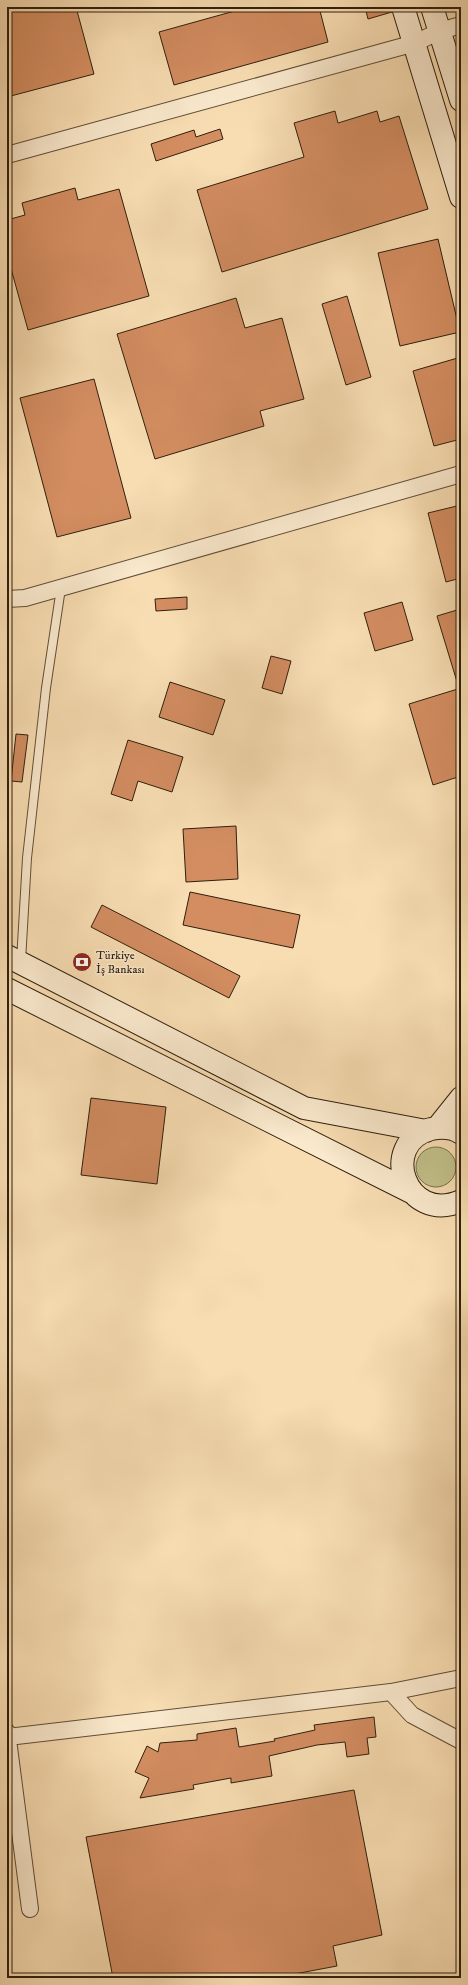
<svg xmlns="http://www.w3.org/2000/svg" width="468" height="1985" font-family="'IM FELL DW Pica',serif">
  <rect width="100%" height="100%" fill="#f8ddb2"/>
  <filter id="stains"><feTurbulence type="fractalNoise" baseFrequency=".005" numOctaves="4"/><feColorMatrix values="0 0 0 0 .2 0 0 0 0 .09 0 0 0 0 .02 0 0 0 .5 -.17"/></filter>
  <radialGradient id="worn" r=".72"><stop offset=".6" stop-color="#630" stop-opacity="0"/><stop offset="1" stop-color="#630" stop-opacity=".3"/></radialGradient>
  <path fill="#c2c089" stroke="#78704c" d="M416 1167a20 20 0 1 1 40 0a20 20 0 1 1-40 0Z"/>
  <path fill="#d38d61" stroke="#2f1f0e" d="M 7,7 L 76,7 L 94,74 L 7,97 Z
    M 249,7 L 319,7 L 328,42 L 174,85 L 159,32 Z
    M 365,7 L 391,7 L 392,12 L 368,19 Z
    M 335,111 L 338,123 L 377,111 L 380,122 L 399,116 L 428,209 L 222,272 L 197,190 L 304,157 L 294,123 Z
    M 220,129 L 223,139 L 156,161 L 151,144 L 194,130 L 196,137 Z
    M 75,188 L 78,200 L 119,189 L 149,296 L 28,330 L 7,254 L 7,220 L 25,215 L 22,203 Z
    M 438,239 L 460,332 L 400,346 L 378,253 Z
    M 347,296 L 371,377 L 346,385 L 322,304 Z
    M 236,298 L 245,328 L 282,318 L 304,399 L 260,411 L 264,426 L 155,459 L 117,334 Z
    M 461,357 L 461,439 L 434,446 L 413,371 Z
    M 94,379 L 131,518 L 57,537 L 20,398 Z
    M 461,505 L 461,578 L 446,582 L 428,513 Z
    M 187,597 L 187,609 L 156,611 L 155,599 Z
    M 402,602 L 413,640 L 375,651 L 364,613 Z
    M 457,610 L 461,624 L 461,685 L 458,685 L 437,616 Z
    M 271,656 L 291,661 L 282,694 L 262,688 Z
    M 170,682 L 225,700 L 213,735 L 159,717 Z
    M 461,688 L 461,776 L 433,785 L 409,704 Z
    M 16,734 L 28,735 L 22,782 L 11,781 Z
    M 128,740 L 183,757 L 172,792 L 138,781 L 132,801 L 111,794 Z
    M 236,826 L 238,879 L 186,882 L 183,829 Z
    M 190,892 L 300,915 L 293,948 L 183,925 Z
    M 102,905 L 240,976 L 229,998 L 91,927 Z
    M 91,1098 L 166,1107 L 157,1184 L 81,1175 Z
    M 374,1717 L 376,1737 L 367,1738 L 369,1754 L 347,1757 L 345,1742 L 317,1745 L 269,1756 L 272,1776 L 231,1783 L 231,1778 L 193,1785 L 194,1789 L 140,1798 L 149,1778 L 135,1772 L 147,1746 L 158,1752 L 160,1743 L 197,1740 L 197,1734 L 236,1728 L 239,1747 L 275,1741 L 274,1739 L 315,1730 L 314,1725 Z
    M 354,1790 L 382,1935 L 333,1946 L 337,1966 L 273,1978 L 113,1978 L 86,1837 Z"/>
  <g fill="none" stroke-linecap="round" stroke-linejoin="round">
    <g stroke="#614e37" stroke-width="10">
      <path id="lane" d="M 21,961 L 27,858 L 46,688 L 61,588"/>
    </g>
    <g stroke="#614e37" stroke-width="18">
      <path id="street" d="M 7,155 L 415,43 L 440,31 L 461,25
        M 7,599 L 25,598 L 461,474
        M 391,1692 L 412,1715 L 461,1741
        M 7,1732 L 30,1909
        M 8,1737 L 391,1692 L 461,1678"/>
    </g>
    <g stroke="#2f1f0e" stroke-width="24">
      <path id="secondary" d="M 403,7 L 461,197
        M 432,7 L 461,100
        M 7,956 L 304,1108 L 426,1131
        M 7,989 L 411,1192
        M 437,1128 L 461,1098
        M 461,1133 C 452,1127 441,1127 431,1129 C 378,1143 405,1225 461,1201"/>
    </g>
    <use href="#lane" stroke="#fae9cd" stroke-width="8"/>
    <use href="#street" stroke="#fae9cd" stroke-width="16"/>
    <use href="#secondary" stroke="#fae9cd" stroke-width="22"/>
  </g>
  <defs>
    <g id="bank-disc" transform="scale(1)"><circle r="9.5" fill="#8f2418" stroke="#fae9cd"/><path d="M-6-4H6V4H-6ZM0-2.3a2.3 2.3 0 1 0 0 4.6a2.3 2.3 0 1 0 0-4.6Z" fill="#fff"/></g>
  </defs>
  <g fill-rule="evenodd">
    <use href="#bank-disc" x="82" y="962"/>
  </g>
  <g text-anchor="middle" stroke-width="3" stroke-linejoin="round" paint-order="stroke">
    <g font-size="12" fill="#2f1f0e" stroke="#fae9cd" text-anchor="start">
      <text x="96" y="959">Türkiye<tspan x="96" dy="14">İş Bankası</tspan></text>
    </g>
  </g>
  <rect width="468" height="1985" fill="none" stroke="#f8ddb2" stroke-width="24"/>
  <rect x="8" y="8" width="452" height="1969" fill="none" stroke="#2f1f0e" stroke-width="2"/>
  <rect x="12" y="12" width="444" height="1961" fill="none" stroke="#2f1f0e"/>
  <rect width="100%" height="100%" filter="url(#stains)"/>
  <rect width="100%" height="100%" fill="url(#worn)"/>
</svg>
